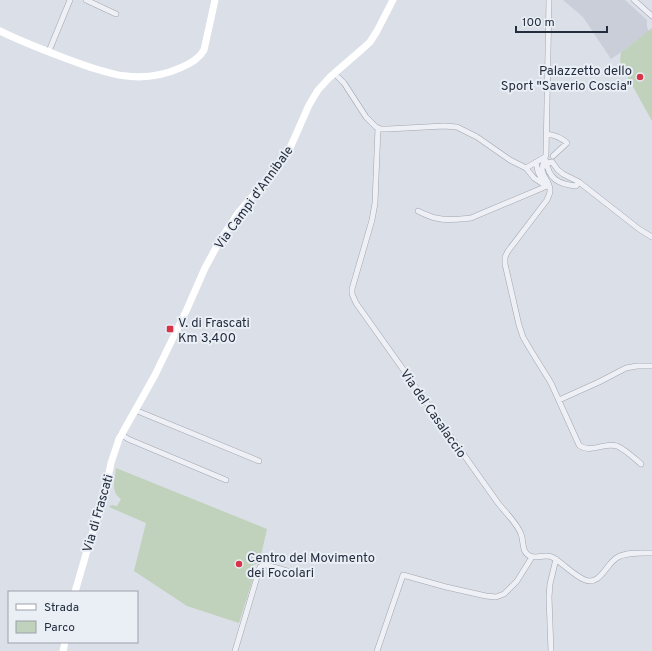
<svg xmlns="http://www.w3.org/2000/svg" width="652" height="651" font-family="Overpass,sans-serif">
  <rect width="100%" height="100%" fill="#dbdfe7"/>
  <path fill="#c9ced9" d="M 563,0 L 625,0 L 647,20 L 647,27 L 649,31 L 627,48 L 611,59 L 583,17 Z"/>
  <path fill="#c0d1bc" d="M 652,28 L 652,121 L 621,65 L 620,61 L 621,52 L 627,48 Z
    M 116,468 L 267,529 L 259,564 L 254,564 L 255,572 L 239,623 L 187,606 L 134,571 L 146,523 L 109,507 L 110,506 L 112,505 L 117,506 L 121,499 C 110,492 115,479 116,468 Z"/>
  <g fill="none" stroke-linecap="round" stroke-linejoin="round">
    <g stroke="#a0a6b1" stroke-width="6">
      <path id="street" d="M 86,0 L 116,14
        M 549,0 L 546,155 C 544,158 545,161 548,163 L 552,162
        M 634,0 L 652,16
        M 49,51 L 70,0
        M 334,73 L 344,83 L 366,117 L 376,127 L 381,129 L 388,129 L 444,126 L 457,127 L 477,137 L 510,160 L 526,168 L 545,157
        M 378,128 L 375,203 L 372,220 L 352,289 L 352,294 L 356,303 L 498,503 C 505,512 517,523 521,534 C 524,541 521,552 530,556 C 537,559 544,554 552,557 C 563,563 573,575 585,580 C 601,586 606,563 618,557 C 628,552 641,553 652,553
        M 546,134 C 555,135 561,137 567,143 L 553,156
        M 545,160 C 536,175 551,179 550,191 C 550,194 548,197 547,200 L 508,251 L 505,257 L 505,264 L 519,325 L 523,337 L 530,349 L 551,383 L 579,445 C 590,454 604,442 617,446 C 626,450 634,458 641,464
        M 546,161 C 549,179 558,184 576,186 L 579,182
        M 536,162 L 538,172 L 544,183
        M 552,162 L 558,170 L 563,174 L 579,182 L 639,229 L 652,237
        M 526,168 L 534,178 L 546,186
        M 418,211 C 424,214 430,217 436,218 C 447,221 460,219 471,218 L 547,186
        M 559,400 L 599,382 L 626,368 L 637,366 L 652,366
        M 135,410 L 259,461
        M 121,434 L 128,439 L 226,480
        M 235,651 L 260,567 L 263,565 L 266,565 L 287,571
        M 377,651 L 403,575 L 446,587 L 486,596 L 496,597 L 504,594 L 517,581 L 532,557
        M 551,651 L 549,597 L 550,584 L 556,559"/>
    </g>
    <use href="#street" stroke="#eef0f5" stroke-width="5"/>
    <path stroke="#fff" stroke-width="7" d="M 0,31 C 20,41 41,49 62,57 C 103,72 137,87 180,68 C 190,64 199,59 204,50 L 215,0
      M 75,592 L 88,547 L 105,493 L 111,463 L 119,439 L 155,375 L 187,309 L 205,268 L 218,244 L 238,213 L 281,163 L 290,148 L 309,105 L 318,90 L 330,77 L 360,51 L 370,42 L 377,31 L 393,0
      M 63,651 L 65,642"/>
  </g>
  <g fill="#d73547" stroke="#eaeef5" stroke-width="1.5">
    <circle cx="640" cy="77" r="4"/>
    <rect x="166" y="325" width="8" height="8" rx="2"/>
    <circle cx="239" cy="564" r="4"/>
  </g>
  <g text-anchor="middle" stroke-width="4" stroke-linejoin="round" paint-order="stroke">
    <g font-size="13" fill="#242d3e" stroke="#eaeef5" text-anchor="start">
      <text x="632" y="75" text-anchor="end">Palazzetto dello<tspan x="632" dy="15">Sport "Saverio Coscia"</tspan></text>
      <text x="178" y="327">V. di Frascati<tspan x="178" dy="15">Km 3,400</tspan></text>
      <text x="247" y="562">Centro del Movimento<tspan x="247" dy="15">dei Focolari</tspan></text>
    </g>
    <g font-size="13" fill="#242d3e" stroke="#eaeef5">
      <text transform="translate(253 197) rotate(-54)" y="5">Via Campi d'Annibale</text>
      <text transform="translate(434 413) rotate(55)" y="5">Via del Casalaccio</text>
      <text transform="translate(97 513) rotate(-74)" y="5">Via di Frascati</text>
    </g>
  </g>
  <rect x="8" y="591" width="130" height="52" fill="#eaeef5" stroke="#9ba1ac"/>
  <rect x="16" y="604" width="20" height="6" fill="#ffffff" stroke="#9ba1ac"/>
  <text x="44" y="611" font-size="12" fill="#242d3e">Strada</text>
  <rect x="16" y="621" width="20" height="12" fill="#c0d1bc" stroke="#9ba1ac"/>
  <text x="44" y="631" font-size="12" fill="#242d3e">Parco</text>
  <path d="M516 26v6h91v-6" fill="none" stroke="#242d3e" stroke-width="2"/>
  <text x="522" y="26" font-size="12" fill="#242d3e" stroke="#eaeef5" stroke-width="3" paint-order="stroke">100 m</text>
</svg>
